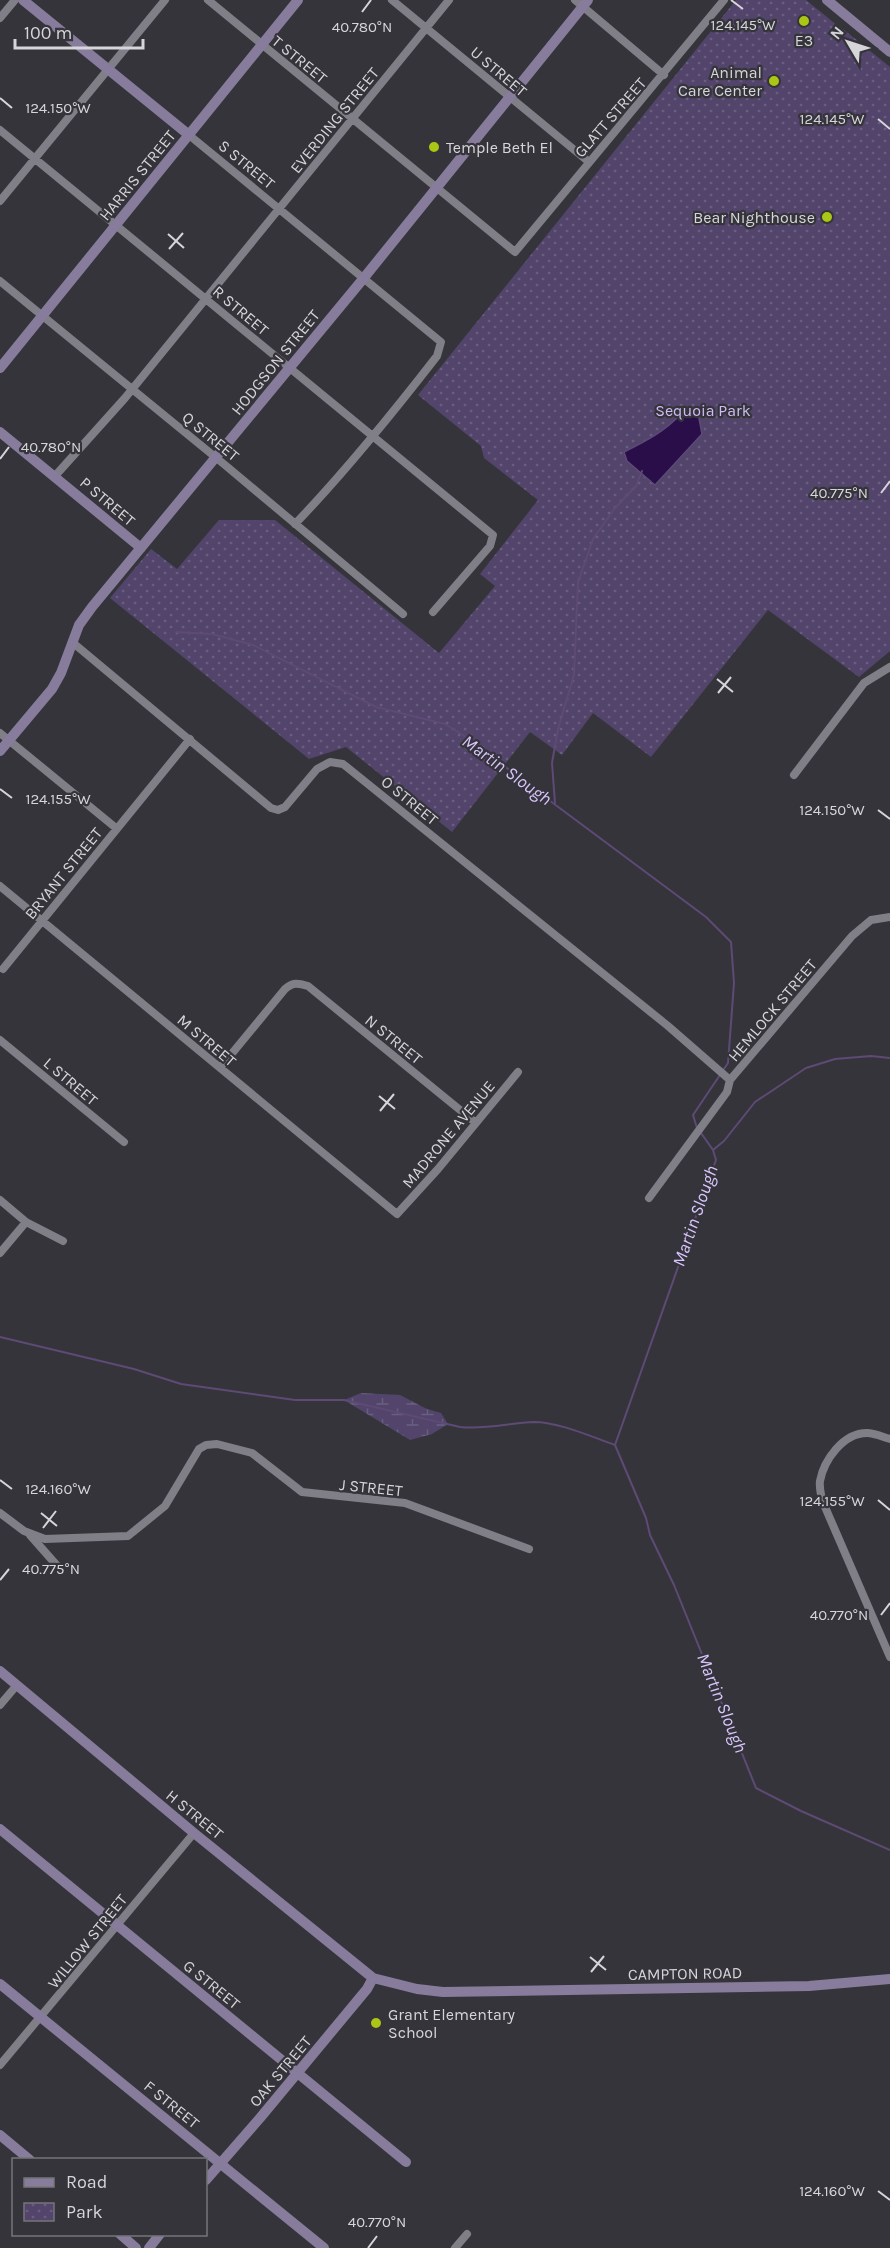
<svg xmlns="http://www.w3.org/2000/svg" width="890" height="2248" font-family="Karla,sans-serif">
  <defs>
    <pattern id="wetland-marsh" width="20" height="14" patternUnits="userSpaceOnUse" patternTransform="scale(1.5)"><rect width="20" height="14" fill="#52446b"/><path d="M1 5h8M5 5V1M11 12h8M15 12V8" fill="none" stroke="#6a5e80"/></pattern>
    <pattern id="park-dots" width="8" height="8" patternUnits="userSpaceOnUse" patternTransform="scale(1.5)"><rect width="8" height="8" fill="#52446b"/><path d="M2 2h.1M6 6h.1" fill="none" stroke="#6a5e80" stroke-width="1.8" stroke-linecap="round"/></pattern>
  </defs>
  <rect width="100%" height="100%" fill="#36343b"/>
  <path fill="url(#wetland-marsh)" d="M 361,1393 L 400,1395 L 427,1409 L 441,1413 L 448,1424 L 432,1434 L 410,1440 L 344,1400 Z"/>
  <path fill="url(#park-dots)" d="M 736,0 L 806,0 L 838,26 L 838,30 L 843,29 L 890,67 L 890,651 L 859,677 L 768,610 L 651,757 L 593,713 L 562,755 L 530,732 L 452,832 L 346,747 L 309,759 L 110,598 L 151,549 L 177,569 L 219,520 L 275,520 L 439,653 L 495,586 L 480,574 L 538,500 L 484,458 L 481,446 L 418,395 Z"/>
  <path fill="#290e4a" stroke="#5d4a75" stroke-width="1.5" d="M 698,413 L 702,434 L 655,485 L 627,461 L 624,452 C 646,441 664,432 681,414 Z"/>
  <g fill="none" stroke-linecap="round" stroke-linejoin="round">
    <path stroke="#5d4a75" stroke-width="2" d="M 176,632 L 212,634 L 253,645 L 376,707 L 445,724 L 474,742 L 522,780 L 706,917 L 731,942 L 734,983 L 728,1063 L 693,1115 L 697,1128
      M 555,803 L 552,763 L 558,729 L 574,675 L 578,582 L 593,539 L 615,508 L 636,486 L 642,471
      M 701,1133 L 713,1150 L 716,1160 L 615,1445 L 646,1518 L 650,1535 L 674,1585 L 756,1788 L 801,1811 L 890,1850
      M 713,1150 L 724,1141 L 755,1102 L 806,1068 L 835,1059 L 871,1056 L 890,1058
      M 0,1337 L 134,1369 L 181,1384 L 295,1400 L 344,1400 L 460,1427 C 485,1430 509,1423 534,1422 C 559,1422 592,1437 615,1445"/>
    <path stroke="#807e86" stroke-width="8" d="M 208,0 L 515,252 L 724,0
      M 392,0 L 589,162
      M 575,0 L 664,75
      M 0,18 L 15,0
      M 0,130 L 493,535 L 490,546 L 433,612
      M 189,135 L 441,342 L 437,356 C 392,414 346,471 295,524
      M 0,201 L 165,0
      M 0,281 L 225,465 L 403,614
      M 55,476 L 125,398 L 449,0
      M 72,642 L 271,808 L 278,810 L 285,807 L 317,769 L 330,762 L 343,764 L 668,1026 L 730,1080
      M 0,733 L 116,828
      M 794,775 L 864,683 L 890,667
      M 0,886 L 397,1214 L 438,1169 L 518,1072
      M 3,969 L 190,739
      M 0,1040 L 124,1142
      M 220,1068 L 285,989 C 293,982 298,983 308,986 L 476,1123
      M 649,1198 L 727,1092 L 730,1080 L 852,936 L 871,920 L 890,917
      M 0,1200 L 26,1222 L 63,1241
      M 0,1253 L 26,1222
      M 890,1439 C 883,1437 874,1433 867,1433 C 843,1433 824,1460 820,1481 C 819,1487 821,1494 822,1500 L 890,1657
      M 0,1513 L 24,1531 L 45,1539 L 128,1536 L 165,1506 L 199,1449 L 206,1445 L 217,1444 L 252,1453 L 302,1492 L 405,1503 L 529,1549
      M 30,1535 L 60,1569
      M 0,1705 L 17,1685
      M 0,2065 L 194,1833
      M 455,2248 L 467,2234"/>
    <path stroke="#877c9b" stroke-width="10" d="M 23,0 L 189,135
      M 827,0 L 890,52
      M 0,368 L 298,0
      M 0,432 L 141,548
      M 0,751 L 52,689 L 61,673 L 79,625 L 92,607 L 363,279 L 588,0
      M 0,1671 L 194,1833 L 373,1978 L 417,1989 L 443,1992 L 809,1986 L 890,1979
      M 0,1829 L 406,2162
      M 0,1984 L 324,2248
      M 0,2135 L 30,2160
      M 206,2180 L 260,2118 L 367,1989 L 373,1978
      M 120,2234 L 136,2248
      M 149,2248 L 160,2234"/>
  </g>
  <path fill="none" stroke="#d6d5d9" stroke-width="2" d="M 731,0 L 743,9M 362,12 L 371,0M 0,98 L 12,108M 878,119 L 890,129M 168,234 L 184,248M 169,249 L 183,233M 0,459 L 9,447M 881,493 L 890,481M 717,679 L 733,692M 718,693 L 731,677M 0,789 L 12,798M 878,810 L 890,819M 379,1096 L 395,1109M 380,1111 L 394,1094M 0,1480 L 12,1489M 878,1500 L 890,1510M 41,1513 L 57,1526M 43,1528 L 56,1511M 0,1580 L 9,1569M 881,1615 L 890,1603M 590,1957 L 606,1970M 591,1972 L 604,1956M 878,2191 L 890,2200M 368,2248 L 377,2236"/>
  <g fill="#abc615" stroke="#36343b" stroke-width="2">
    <circle cx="804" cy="21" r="6"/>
    <circle cx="774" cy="81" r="6"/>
    <circle cx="434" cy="147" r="6"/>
    <circle cx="827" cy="217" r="6"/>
    <circle cx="376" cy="2023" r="6"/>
  </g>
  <g text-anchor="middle" stroke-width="4.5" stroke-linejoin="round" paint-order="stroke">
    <g font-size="16" fill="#d6d5d9" stroke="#36343b" text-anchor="end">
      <text x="804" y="46" text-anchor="middle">E3</text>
      <text x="762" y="78">Animal<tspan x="762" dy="18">Care Center</tspan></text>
      <text x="446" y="153" text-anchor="start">Temple Beth El</text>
      <text x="815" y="223">Bear Nighthouse</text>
      <text x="388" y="2020" text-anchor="start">Grant Elementary<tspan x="388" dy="18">School</tspan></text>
    </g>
    <g font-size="16" fill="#d6d5d9" stroke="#36343b">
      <text transform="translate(300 59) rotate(39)" y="6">T STREET</text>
      <text transform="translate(499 71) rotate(40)" y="6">U STREET</text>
      <text transform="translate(610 117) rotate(-49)" y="6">GLATT STREET</text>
      <text transform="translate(334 120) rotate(-51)" y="6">EVERDING STREET</text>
      <text transform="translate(247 164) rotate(39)" y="6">S STREET</text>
      <text transform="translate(137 175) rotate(-51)" y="6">HARRIS STREET</text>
      <text transform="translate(241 310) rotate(40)" y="6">R STREET</text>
      <text transform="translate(275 362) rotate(-51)" y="6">HODGSON STREET</text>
      <text transform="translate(211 436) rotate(39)" y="6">Q STREET</text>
      <text transform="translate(108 501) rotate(40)" y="6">P STREET</text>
      <text transform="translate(410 800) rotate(39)" y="6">O STREET</text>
      <text transform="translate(63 873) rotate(-51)" y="6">BRYANT STREET</text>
      <text transform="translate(772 1010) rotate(-50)" y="6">HEMLOCK STREET</text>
      <text transform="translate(394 1039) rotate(39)" y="6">N STREET</text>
      <text transform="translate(207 1040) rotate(40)" y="6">M STREET</text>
      <text transform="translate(71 1081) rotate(40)" y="6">L STREET</text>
      <text transform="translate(448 1134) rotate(-50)" y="6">MADRONE AVENUE</text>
      <text transform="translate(371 1487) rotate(6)" y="6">J STREET</text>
      <text transform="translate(195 1814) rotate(39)" y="6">H STREET</text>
      <text transform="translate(87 1941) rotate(-51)" y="6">WILLOW STREET</text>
      <text transform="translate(685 1973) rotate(-1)" y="6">CAMPTON ROAD</text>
      <text transform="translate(212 1984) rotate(39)" y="6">G STREET</text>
      <text transform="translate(280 2071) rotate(-50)" y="6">OAK STREET</text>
      <text transform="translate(172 2104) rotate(39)" y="6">F STREET</text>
    </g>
    <g font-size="16" fill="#cebcf5" stroke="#36343b">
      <text x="703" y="416">Sequoia Park</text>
    </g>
    <g font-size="18" font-style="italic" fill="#d8c5fe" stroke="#36343b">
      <text transform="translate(507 770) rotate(36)" y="6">Martin Slough</text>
      <text transform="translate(695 1216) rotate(-71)" y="6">Martin Slough</text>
      <text transform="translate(722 1703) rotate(68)" y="6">Martin Slough</text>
    </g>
  </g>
  <g font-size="15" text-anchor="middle" fill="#d6d5d9" stroke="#36343b" stroke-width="4.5" stroke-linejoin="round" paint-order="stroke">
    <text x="743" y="30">124.145°W</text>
    <text x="362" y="32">40.780°N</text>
    <text x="58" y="113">124.150°W</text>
    <text x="832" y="124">124.145°W</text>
    <text x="51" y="452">40.780°N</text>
    <text x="839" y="498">40.775°N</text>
    <text x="58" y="804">124.155°W</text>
    <text x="832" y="815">124.150°W</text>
    <text x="58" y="1494">124.160°W</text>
    <text x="832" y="1506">124.155°W</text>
    <text x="51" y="1574">40.775°N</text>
    <text x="839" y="1620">40.770°N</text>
    <text x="832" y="2196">124.160°W</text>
    <text x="377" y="2227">40.770°N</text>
  </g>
  <rect x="12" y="2158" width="195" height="78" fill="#36343b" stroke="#76747a" stroke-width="1.5"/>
  <rect x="24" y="2178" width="30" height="9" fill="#877c9b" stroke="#76747a" stroke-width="1.5"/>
  <text x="66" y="2188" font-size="18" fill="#d6d5d9">Road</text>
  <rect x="24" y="2203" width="30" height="18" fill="url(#park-dots)" stroke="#76747a" stroke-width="1.5"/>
  <text x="66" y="2218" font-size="18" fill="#d6d5d9">Park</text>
  <g transform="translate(848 42) rotate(309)" stroke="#36343b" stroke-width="4.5" paint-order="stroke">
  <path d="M0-4.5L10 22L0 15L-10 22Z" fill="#d6d5d9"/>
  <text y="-9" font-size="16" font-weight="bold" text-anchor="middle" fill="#d6d5d9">N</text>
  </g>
  <path d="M15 39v9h128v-9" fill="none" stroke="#d6d5d9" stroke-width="3"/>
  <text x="24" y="39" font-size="18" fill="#d6d5d9" stroke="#36343b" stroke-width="4.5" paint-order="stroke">100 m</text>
</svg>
